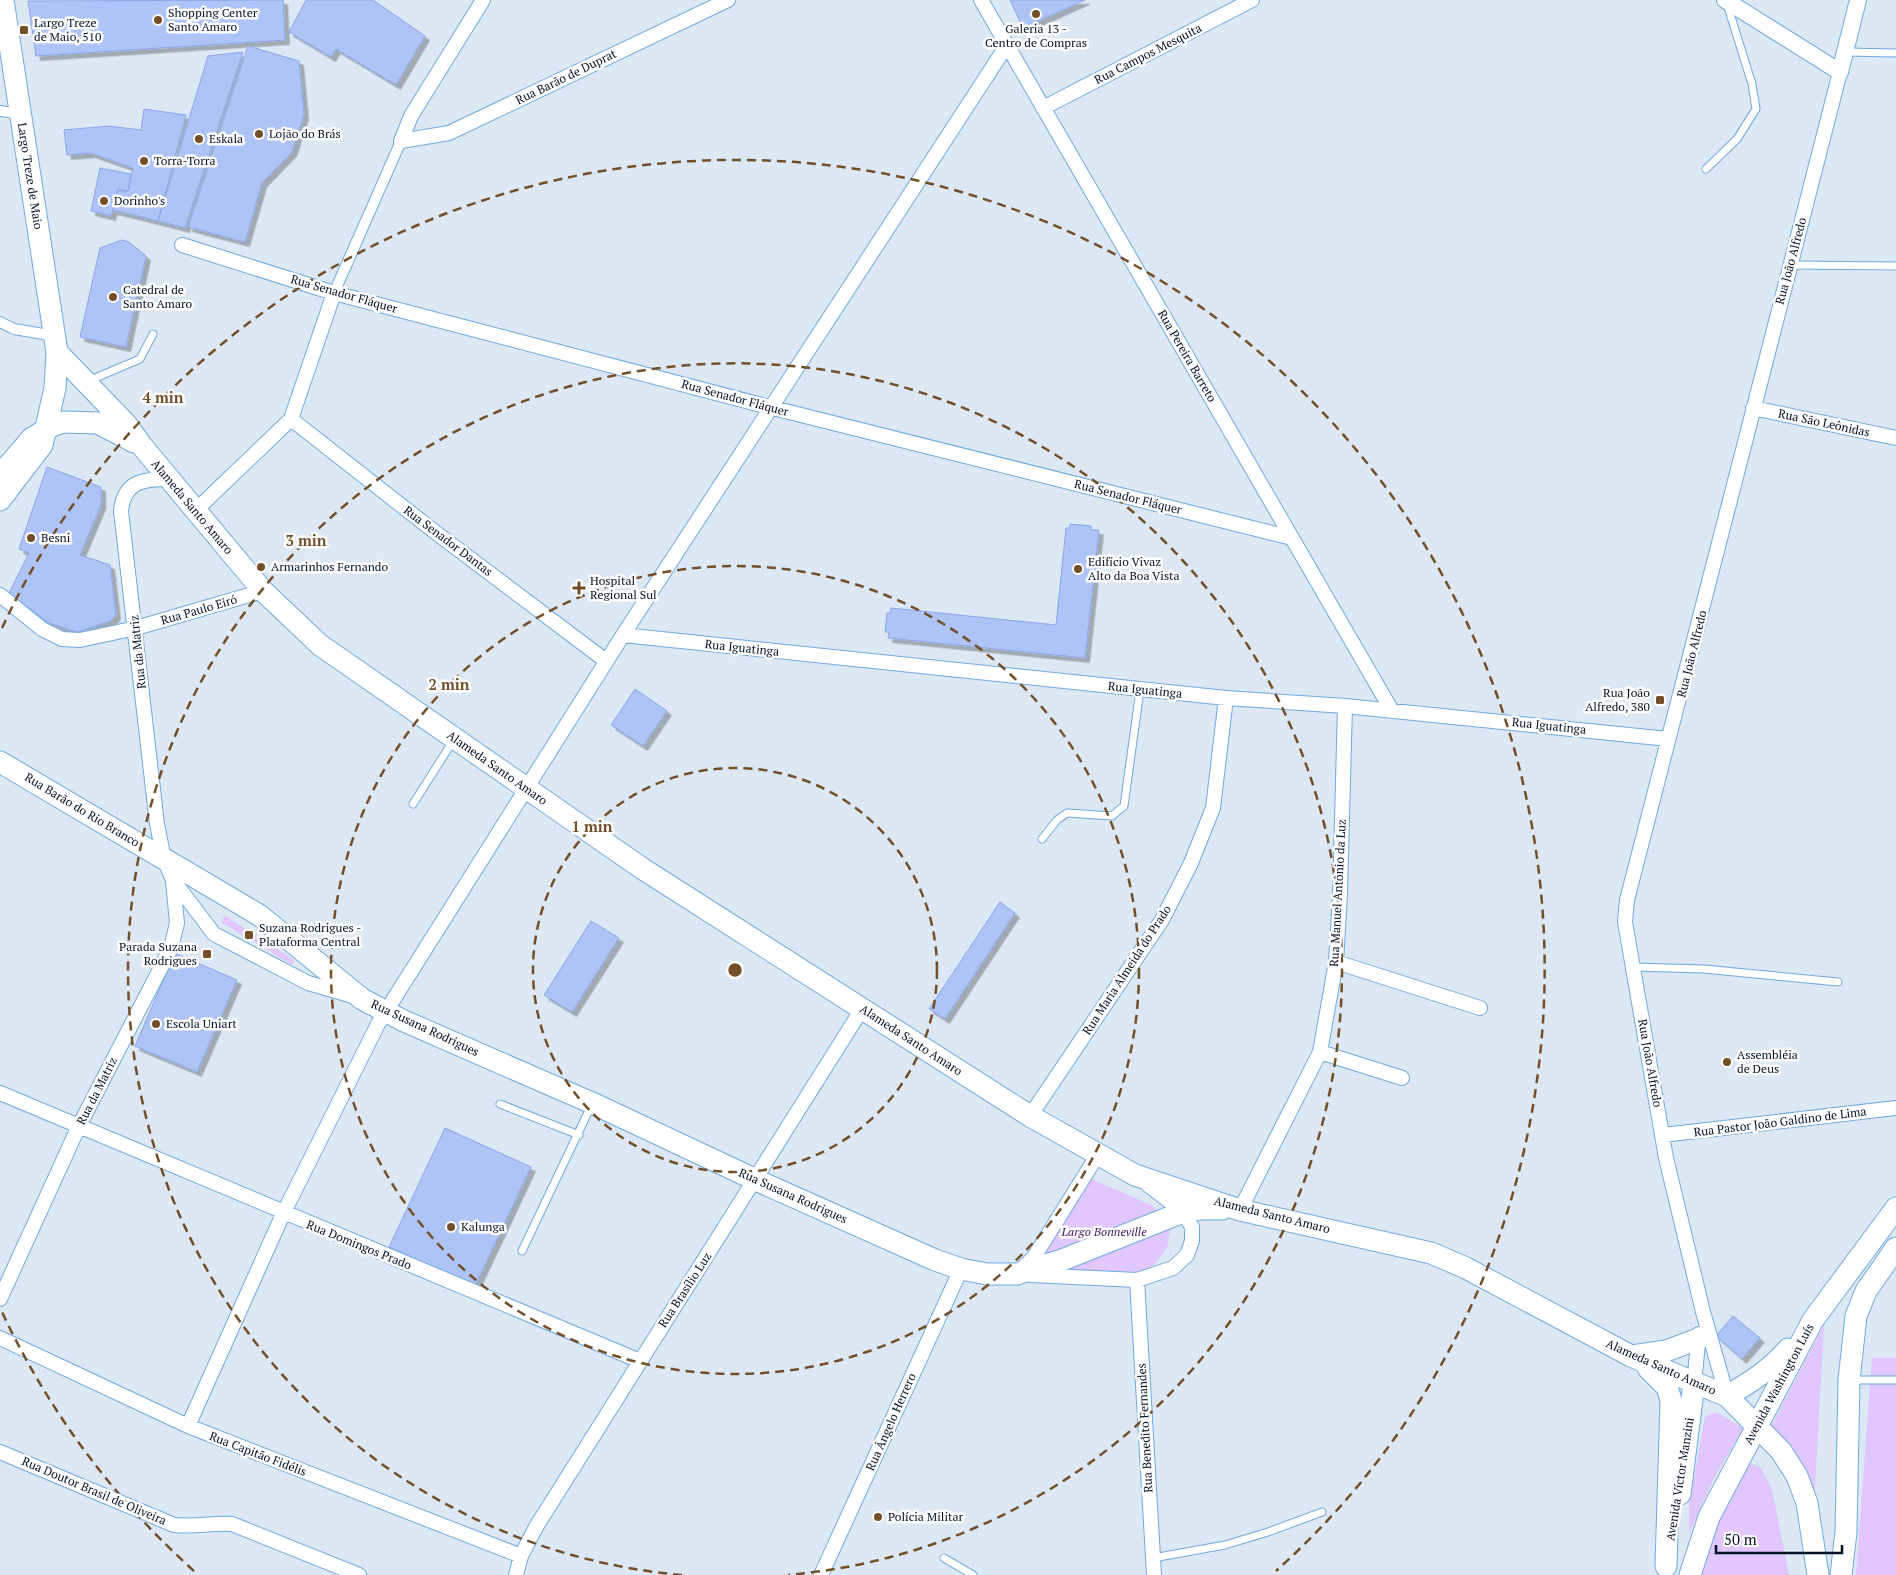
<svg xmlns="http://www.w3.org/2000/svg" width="1896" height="1575" font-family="'PT Serif',serif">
  <defs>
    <filter id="shadow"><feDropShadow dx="4.5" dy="4.5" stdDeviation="0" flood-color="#0004"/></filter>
  </defs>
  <rect width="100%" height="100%" fill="#dce8f3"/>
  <path fill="#e1c6ff" d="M 225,916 L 294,960 L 292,965 L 221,922 Z
    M 1085,1176 L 1151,1205 L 1163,1216 L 1170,1229 L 1167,1248 L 1154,1265 L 1133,1277 L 1030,1270 Z
    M 1824,1325 L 1813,1523 L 1771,1427 Z
    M 1872,1358 L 1896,1358 L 1896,1575 L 1856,1575 Z
    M 1716,1412 L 1743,1428 L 1713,1480 L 1689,1534 L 1689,1506 L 1705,1417 Z
    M 1748,1462 L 1761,1468 L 1772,1489 L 1789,1575 L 1697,1575 L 1713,1528 Z"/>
  <path fill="#aec4f6" stroke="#8aa6e8" filter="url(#shadow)" d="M 283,0 L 285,40 L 36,56 L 28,1 Z
    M 306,0 L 373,0 L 425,36 L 396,85 L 336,49 L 331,57 L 289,32 Z
    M 1010,0 L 1085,0 L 1023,28 Z
    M 248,46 L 299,61 L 304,115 L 292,152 L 262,183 L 245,242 L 188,227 Z
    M 243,52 L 185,228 L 158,221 L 208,56 Z
    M 144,109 L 186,115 L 158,221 L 113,210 L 117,191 L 128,191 L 133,168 L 91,153 L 67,155 L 64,130 L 108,126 L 141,130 Z
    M 100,168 L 131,174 L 128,191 L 118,189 L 111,216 L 91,211 Z
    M 122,240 L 129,242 L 146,256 L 126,347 L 80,337 L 100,248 Z
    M 47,467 L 101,487 L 101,505 L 80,555 L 110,565 L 116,615 L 111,621 L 77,632 L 49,623 L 9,593 L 29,553 L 19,549 Z
    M 1070,524 L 1091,526 L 1091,530 L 1099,530 L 1085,658 L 888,638 L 889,632 L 885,632 L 887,613 L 890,613 L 891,608 L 1056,625 L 1066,528 L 1070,528 Z
    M 635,689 L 667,711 L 643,746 L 611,725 Z
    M 1000,902 L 1015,913 L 945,1019 L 929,1009 Z
    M 591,921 L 619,938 L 572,1012 L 544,995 Z
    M 175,953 L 237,980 L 197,1072 L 135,1046 Z
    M 445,1128 L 531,1167 L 475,1286 L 389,1247 Z
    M 1733,1316 L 1760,1338 L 1742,1359 L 1716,1336 Z"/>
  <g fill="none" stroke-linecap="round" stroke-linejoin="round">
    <g stroke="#6daae0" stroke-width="9">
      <path id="service" d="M 1846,52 L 1896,53
        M 1706,169 L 1737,139 L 1756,109 L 1752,84 L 1727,4
        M 1790,265 L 1896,266
        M 88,381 L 140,359 L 153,334
        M 413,804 L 453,741
        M 1042,839 L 1057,820 L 1067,813 L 1112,816 L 1124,806 L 1140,690
        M 1632,967 L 1704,969 L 1838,982
        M 500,1104 L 579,1135
        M 522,1251 L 591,1106
        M 1852,1380 L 1896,1380
        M 944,1558 L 973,1575
        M 1153,1558 L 1225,1545 L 1268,1532 L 1322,1512"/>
    </g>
    <g stroke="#6daae0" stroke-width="12">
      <path id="pedestrian" d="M 0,111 L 21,114
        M 334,293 L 401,141
        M 0,322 L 14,329 L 55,336"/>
    </g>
    <g stroke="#6daae0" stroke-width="16">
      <path id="minor" d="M 981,0 L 1392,711
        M 1043,108 L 1252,0
        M 401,141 L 449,133 L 728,0
        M 401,141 L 411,116 L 483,0
        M 182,245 L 334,293 L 773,408 L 1292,538
        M 1753,408 L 1896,438
        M 291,419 L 435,532 L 606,661
        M 170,479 C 143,479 124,481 121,511 L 157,824 L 164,859 L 173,880 L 214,934 L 308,983 L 353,996
        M 195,511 L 291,419 L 334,293
        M 0,595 L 42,629 L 62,639 L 80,640 L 136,628 L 263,591
        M 623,635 L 1226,698 L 1345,706 L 1668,739
        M 1336,962 L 1480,1008
        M 1320,1052 L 1402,1078
        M 0,1093 L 640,1361
        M 1030,1116 L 1162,920 L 1191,863 L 1213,808 L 1226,698
        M 1663,1135 L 1896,1108
        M 1240,1210 L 1320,1052 L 1336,962 L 1340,894 L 1345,706
        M 1021,1270 L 1034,1257 L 1097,1156
        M 1031,1275 L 1137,1280 L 1173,1268 L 1187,1255 L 1192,1241 L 1192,1227 L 1183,1212 L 1148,1185
        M 1137,1280 L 1154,1575
        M 0,1299 L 78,1128 L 171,948 L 177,923 L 173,881
        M 0,1338 L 188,1426 L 521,1556
        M 1694,1383 L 1699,1334
        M 1727,1396 L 1703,1312 L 1666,1158 L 1625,922 L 1627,900 C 1699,624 1769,348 1840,72
        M 188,1426 L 283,1214 L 378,1024 L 623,635 L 1007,45
        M 0,1452 L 174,1525 C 193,1527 212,1523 232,1524 L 359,1575
        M 516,1575 L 521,1556 L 536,1527 L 862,1009
        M 821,1575 L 961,1269"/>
    </g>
    <g stroke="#6daae0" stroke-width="18">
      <path id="tertiary" d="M 1725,0 L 1840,72 L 1858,0"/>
    </g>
    <g stroke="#6daae0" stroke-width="23">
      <path id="primary" d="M 57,352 L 127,425 L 142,446 L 263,591 L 320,645 L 643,869 L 1030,1116 L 1135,1175 L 1240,1210 L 1431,1253 L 1466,1268 L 1631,1356 L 1727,1396 L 1781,1451 L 1797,1476 L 1807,1503 L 1818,1575
        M 0,475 L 32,438 L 54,425 L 64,422 L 98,423 L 134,442
        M 0,500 L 42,445 L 55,388 L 57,352 L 3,0
        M 0,762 L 259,915 L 362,999 L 404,1021 L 592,1103 L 756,1180 L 935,1260 L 961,1269 L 987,1274 L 1017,1274 L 1062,1260 L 1183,1212 L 1201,1209 L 1222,1209
        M 1632,1356 L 1666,1351 L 1698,1339
        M 1648,1368 L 1667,1387 L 1671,1400 L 1666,1566
        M 1727,1396 C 1751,1382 1770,1370 1788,1349
        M 1680,1494 L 1694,1383
        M 1690,1575 L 1709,1517 L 1813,1320 L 1896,1208
        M 1841,1575 L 1846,1532 L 1849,1380 L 1856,1316 L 1866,1291 L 1896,1248"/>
    </g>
    <use href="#service" stroke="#fff" stroke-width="7"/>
    <use href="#pedestrian" stroke="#fff" stroke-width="10"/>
    <use href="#minor" stroke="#fff" stroke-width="14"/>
    <use href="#tertiary" stroke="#fff" stroke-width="16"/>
    <use href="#primary" stroke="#fff" stroke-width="21"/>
  </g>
  <g fill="none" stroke="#734f29" stroke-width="2.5" stroke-dasharray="9 6">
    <circle cx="735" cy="970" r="202"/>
    <circle cx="735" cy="970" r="404"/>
    <path d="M682 1575A607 607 0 1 1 788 1575"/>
    <path d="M194 1571A809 809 0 0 1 2 1312M2 628A809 809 0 1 1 1276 1571"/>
  </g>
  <g fill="#734f29" stroke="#fff" stroke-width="2">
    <circle cx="1036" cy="14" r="5"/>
    <circle cx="158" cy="20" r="5"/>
    <rect x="19" y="25" width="10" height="10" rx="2.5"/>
    <circle cx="259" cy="134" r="5"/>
    <circle cx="199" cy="139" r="5"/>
    <circle cx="144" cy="161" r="5"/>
    <circle cx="104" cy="201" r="5"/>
    <circle cx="113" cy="297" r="5"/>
    <circle cx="31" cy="538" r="5"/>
    <circle cx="261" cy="567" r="5"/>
    <circle cx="1078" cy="569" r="5"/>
    <path d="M576.5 580.5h5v5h5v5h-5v5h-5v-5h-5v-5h5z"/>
    <rect x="1655" y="695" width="10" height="10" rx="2.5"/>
    <rect x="244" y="930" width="10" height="10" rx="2.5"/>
    <rect x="202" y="949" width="10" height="10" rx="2.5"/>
    <circle cx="156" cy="1024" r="5"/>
    <circle cx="1727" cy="1062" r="5"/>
    <circle cx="451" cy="1227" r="5"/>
    <circle cx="878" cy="1517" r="5"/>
  </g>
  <g text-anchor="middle" stroke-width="5" stroke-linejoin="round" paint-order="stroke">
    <g font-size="12" fill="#001226" stroke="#fff" text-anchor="start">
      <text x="168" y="17">Shopping Center<tspan x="168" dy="14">Santo Amaro</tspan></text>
      <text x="34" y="27">Largo Treze<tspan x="34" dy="14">de Maio, 510</tspan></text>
      <text x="1036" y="33" text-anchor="middle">Galeria 13 -<tspan x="1036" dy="14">Centro de Compras</tspan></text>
      <text x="269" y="138">Lojão do Brás</text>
      <text x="209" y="143">Eskala</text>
      <text x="154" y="165">Torra-Torra</text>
      <text x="114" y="205">Dorinho's</text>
      <text x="123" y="294">Catedral de<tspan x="123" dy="14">Santo Amaro</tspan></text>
      <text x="41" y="542">Besni</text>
      <text x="1088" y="566">Edifício Vivaz<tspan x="1088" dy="14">Alto da Boa Vista</tspan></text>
      <text x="271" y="571">Armarinhos Fernando</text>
      <text x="590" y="585">Hospital<tspan x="590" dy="14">Regional Sul</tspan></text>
      <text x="1650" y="697" text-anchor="end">Rua João<tspan x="1650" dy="14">Alfredo, 380</tspan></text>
      <text x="259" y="932">Suzana Rodrigues -<tspan x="259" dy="14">Plataforma Central</tspan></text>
      <text x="197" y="951" text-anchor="end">Parada Suzana<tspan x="197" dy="14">Rodrigues</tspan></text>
      <text x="166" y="1028">Escola Uniart</text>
      <text x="1737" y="1059">Assembléia<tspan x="1737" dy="14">de Deus</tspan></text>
      <text x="461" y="1231">Kalunga</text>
      <text x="888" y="1521">Polícia Militar</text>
    </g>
    <g font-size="12" fill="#001226" stroke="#fff">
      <text transform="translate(1148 54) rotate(-27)" y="4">Rua Campos Mesquita</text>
      <text transform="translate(566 77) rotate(-26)" y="4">Rua Barão de Duprat</text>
      <text transform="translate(30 176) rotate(81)" y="4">Largo Treze de Maio</text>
      <text transform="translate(1791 261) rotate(-75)" y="4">Rua João Alfredo</text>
      <text transform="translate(344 294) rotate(16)" y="4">Rua Senador Fláquer</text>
      <text transform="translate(1187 356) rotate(60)" y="4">Rua Pereira Barreto</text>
      <text transform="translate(735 398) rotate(15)" y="4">Rua Senador Fláquer</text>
      <text transform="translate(1824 423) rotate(12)" y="4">Rua São Leônidas</text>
      <text transform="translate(1128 497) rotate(14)" y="4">Rua Senador Fláquer</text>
      <text transform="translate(192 507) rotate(50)" y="4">Alameda Santo Amaro</text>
      <text transform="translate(448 541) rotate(37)" y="4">Rua Senador Dantas</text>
      <text transform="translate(199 610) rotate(-16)" y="4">Rua Paulo Eiró</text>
      <text transform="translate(742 648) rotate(6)" y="4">Rua Iguatinga</text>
      <text transform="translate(138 652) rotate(-96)" y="4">Rua da Matriz</text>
      <text transform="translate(1692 654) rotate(-76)" y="4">Rua João Alfredo</text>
      <text transform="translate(1145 690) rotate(6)" y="4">Rua Iguatinga</text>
      <text transform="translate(1549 726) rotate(6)" y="4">Rua Iguatinga</text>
      <text transform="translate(497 768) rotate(35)" y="4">Alameda Santo Amaro</text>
      <text transform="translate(82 810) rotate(31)" y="4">Rua Barão do Rio Branco</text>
      <text transform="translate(1338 893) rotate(-87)" y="4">Rua Manuel Antônio da Luz</text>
      <text transform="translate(1127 970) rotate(-57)" y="4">Rua Maria Almeida do Prado</text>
      <text transform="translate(425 1028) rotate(25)" y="4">Rua Susana Rodrigues</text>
      <text transform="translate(911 1040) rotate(33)" y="4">Alameda Santo Amaro</text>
      <text transform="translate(1650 1063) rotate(80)" y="4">Rua João Alfredo</text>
      <text transform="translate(97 1091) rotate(-63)" y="4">Rua da Matriz</text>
      <text transform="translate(1780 1122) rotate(-7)" y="4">Rua Pastor João Galdino de Lima</text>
      <text transform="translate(793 1196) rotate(24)" y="4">Rua Susana Rodrigues</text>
      <text transform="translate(1272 1215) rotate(14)" y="4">Alameda Santo Amaro</text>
      <text transform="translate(359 1245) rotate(22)" y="4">Rua Domingos Prado</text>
      <text transform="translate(685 1290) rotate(-57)" y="4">Rua Brasílio Luz</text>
      <text transform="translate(1661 1367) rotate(24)" y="4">Alameda Santo Amaro</text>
      <text transform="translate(1779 1384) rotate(-62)" y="4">Avenida Washington Luís</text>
      <text transform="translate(891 1422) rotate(-66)" y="4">Rua Ângelo Herrero</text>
      <text transform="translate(1145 1428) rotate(-93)" y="4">Rua Benedito Fernandes</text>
      <text transform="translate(258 1454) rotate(21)" y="4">Rua Capitão Fidélis</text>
      <text transform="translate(1680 1479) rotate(-81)" y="4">Avenida Víctor Manzini</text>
      <text transform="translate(94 1491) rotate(23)" y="4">Rua Doutor Brasil de Oliveira</text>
    </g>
    <g font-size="12" font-style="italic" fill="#3e155e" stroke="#fff">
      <text x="1104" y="1236">Largo Bonneville</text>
    </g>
  </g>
  <circle cx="735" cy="970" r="8" fill="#734f29" stroke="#fff" stroke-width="2.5"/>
  <g font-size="15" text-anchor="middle" font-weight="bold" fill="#734f29" stroke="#fff" stroke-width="5" stroke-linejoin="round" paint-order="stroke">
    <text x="163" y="403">4 min</text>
    <text x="306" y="546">3 min</text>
    <text x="449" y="690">2 min</text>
    <text x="592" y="832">1 min</text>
  </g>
  <path d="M1716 1545v8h126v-8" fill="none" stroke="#001226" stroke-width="2.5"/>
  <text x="1724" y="1545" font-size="15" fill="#001226" stroke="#ffffff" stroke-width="4" paint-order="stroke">50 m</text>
</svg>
